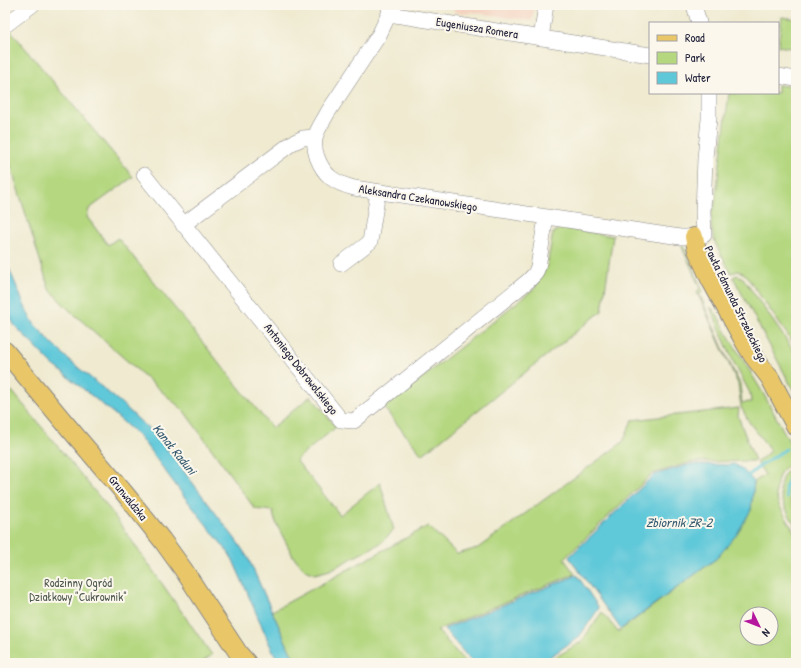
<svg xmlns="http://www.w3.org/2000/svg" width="801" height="668" font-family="'Patrick Hand',sans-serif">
  <rect width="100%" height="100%" fill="#fbf7ec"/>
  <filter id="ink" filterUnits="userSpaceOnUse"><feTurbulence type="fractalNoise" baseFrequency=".025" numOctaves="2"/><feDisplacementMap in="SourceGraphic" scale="8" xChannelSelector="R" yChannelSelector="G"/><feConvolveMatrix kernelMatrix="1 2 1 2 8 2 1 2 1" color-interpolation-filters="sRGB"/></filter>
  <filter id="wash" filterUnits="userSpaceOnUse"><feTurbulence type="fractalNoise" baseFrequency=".012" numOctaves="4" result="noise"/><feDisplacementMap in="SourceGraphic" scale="16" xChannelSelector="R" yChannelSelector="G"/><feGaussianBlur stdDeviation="0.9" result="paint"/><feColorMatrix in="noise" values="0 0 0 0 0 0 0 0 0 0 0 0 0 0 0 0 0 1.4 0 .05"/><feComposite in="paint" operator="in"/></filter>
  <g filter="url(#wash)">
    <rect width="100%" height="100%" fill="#efead0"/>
    <path fill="#f4d3c0" d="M 428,5 L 531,5 L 531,6 L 534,7 L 532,21 L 471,12 L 470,14 L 454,12 L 454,9 Z"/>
    <path fill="#b4d77f" stroke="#6b7c5d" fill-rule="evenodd" d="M 782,17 L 796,19 L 796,49 L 778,46 Z
      M 5,24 L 133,177 L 89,209 L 87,217 L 108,245 L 118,238 L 272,428 L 311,396 L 336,427 L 296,460 L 340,515 L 380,483 L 394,530 L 381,543 L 330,570 L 315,574 L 305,570 L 293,556 L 278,527 L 274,517 L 273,511 L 255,509 L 184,411 L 67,308 L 49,289 L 8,157 L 5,153 Z
      M 778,85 L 796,87 L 796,347 L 745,274 L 738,271 L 731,273 C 719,250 708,237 712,209 L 714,209 L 729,93 L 778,93 Z
      M 561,228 L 613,236 L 602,311 L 422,455 L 384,408 L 535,288 L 547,266 L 553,233 Z
      M 681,245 L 683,245 L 703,291 L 699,293 L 727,358 L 740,384 L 742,403 L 751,402 L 750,393 L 734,363 L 711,309 L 711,307 L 718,316 L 728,335 L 763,393 L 796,454 L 796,463 L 795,461 L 787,466 L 780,473 L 777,482 L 776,490 L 776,496 L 779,505 L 796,535 L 796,663 L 549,663 L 551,660 L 581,642 L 602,612 L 618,632 L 717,558 L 751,510 L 754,482 L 765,475 L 757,462 L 771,451 L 749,422 L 741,407 L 738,384 L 697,292 L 700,288 ZM 747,614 L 771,614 L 771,638 L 747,638 Z
      M 737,275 L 743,278 L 796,354 L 796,395 L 733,277 Z
      M 12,391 L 111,511 L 212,655 L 201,663 L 5,663 L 5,396 Z
      M 739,408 L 738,416 L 755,461 L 692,462 L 652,474 L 564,559 L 575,574 L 437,630 L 466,663 L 298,663 L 290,651 L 272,611 L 428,526 L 457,554 L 478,548 L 623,442 L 632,420 Z
      M 796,464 L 796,494 L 794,491 L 791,494 L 792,496 L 792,498 L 790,500 L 794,507 L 796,506 L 796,527 C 784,505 767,482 796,464 Z"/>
    <path fill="#5ec8d9" stroke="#40758a" d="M 5,259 L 26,309 L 31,319 L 35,325 L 49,340 L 69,360 L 121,403 L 154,434 L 170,453 L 236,540 L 248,558 L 290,651 L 298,663 L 279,663 L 270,645 L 233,560 L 228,552 L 183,495 L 140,437 L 113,413 L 51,363 L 15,326 L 12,321 L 5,303 Z
      M 691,464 L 729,465 L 733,464 C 742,467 748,475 754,482 L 751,510 L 737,534 L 717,558 L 621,629 L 569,557 L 654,475 Z
      M 577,575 L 599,608 L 579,637 L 548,658 L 545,663 L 473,663 L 444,629 Z"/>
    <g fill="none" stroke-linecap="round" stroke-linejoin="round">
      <path stroke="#5ec8d9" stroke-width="3" d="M 749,475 L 760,466 L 786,449
        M 790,481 L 796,491
        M 787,498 L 785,488 L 789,479"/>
    </g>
  </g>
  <g filter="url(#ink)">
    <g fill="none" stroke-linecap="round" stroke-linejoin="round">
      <g stroke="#888686" stroke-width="16">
        <path id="minor" d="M 390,5 L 389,14 L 379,35 L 328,112 C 324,120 317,129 315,138 C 314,144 315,151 317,157 C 324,176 335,183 354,188 L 680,237 L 687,237 L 704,235 L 703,213 L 705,158 L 709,119 L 709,93
          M 694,5 L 699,23
          M 389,14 L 650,55
          M 7,24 L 32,5
          M 541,38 L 546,5
          M 778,76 L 796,79
          M 144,175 C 209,257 276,338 341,420 L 354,421 L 528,281 L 535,274 L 538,267 L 546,217
          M 183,225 L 292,143 L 303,138 L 315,137
          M 341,264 L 370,242 L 378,192"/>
      </g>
      <g stroke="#888686" stroke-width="20">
        <path id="major" d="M 694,237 L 697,250 L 710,279 L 744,341 L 753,356 L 770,378 L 796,427
          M 5,351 L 64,422 L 126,495 L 162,540 L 183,569 L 239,654 L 247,663"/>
      </g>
      <use href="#minor" stroke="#fff" stroke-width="15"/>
      <use href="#major" stroke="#e9c769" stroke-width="18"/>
    </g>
  </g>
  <g text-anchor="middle" stroke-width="4" stroke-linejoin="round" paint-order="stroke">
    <g font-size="12" fill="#22223b" stroke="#fbf7ec">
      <text transform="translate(477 28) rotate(9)" y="4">Eugeniusza Romera</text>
      <text transform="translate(418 198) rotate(9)" y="4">Aleksandra Czekanowskiego</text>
      <text transform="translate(736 304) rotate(64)" y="4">Pawła Edmunda Strzeleckiego</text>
      <text transform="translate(301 369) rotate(52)" y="4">Antoniego Dobrowolskiego</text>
      <text transform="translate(128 498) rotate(51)" y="4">Grunwaldzka</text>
    </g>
    <g font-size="12" fill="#4e584f" stroke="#fbf7ec">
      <text x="78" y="587">Rodzinny Ogród<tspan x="78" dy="14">Działkowy "Cukrownik"</tspan></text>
    </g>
    <g font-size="13" font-style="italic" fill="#375c72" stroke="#fbf7ec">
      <text transform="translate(175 449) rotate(51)" y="5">Kanał Raduni</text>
      <text x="679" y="527">Zbiornik ZR-2</text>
    </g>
  </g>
  <rect width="801" height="668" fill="none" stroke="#fbf7ec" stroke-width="20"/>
  <rect x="649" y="22" width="130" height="72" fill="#fbf7ec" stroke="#a4a2a5"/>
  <rect x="657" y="35" width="20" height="6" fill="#e9c769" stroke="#a4a2a5"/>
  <text x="685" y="42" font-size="12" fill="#22223b">Road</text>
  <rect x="657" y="52" width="20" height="12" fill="#b4d77f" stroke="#a4a2a5"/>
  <text x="685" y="62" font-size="12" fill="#22223b">Park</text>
  <rect x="657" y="72" width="20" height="12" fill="#5ec8d9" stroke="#a4a2a5"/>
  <text x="685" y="82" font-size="12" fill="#22223b">Water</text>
  <g transform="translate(759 626) rotate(133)"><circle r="19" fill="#fbf7ec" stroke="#a4a2a5"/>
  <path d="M0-3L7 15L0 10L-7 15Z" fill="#b5179e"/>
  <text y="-6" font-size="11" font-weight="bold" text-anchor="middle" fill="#22223b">N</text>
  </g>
</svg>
